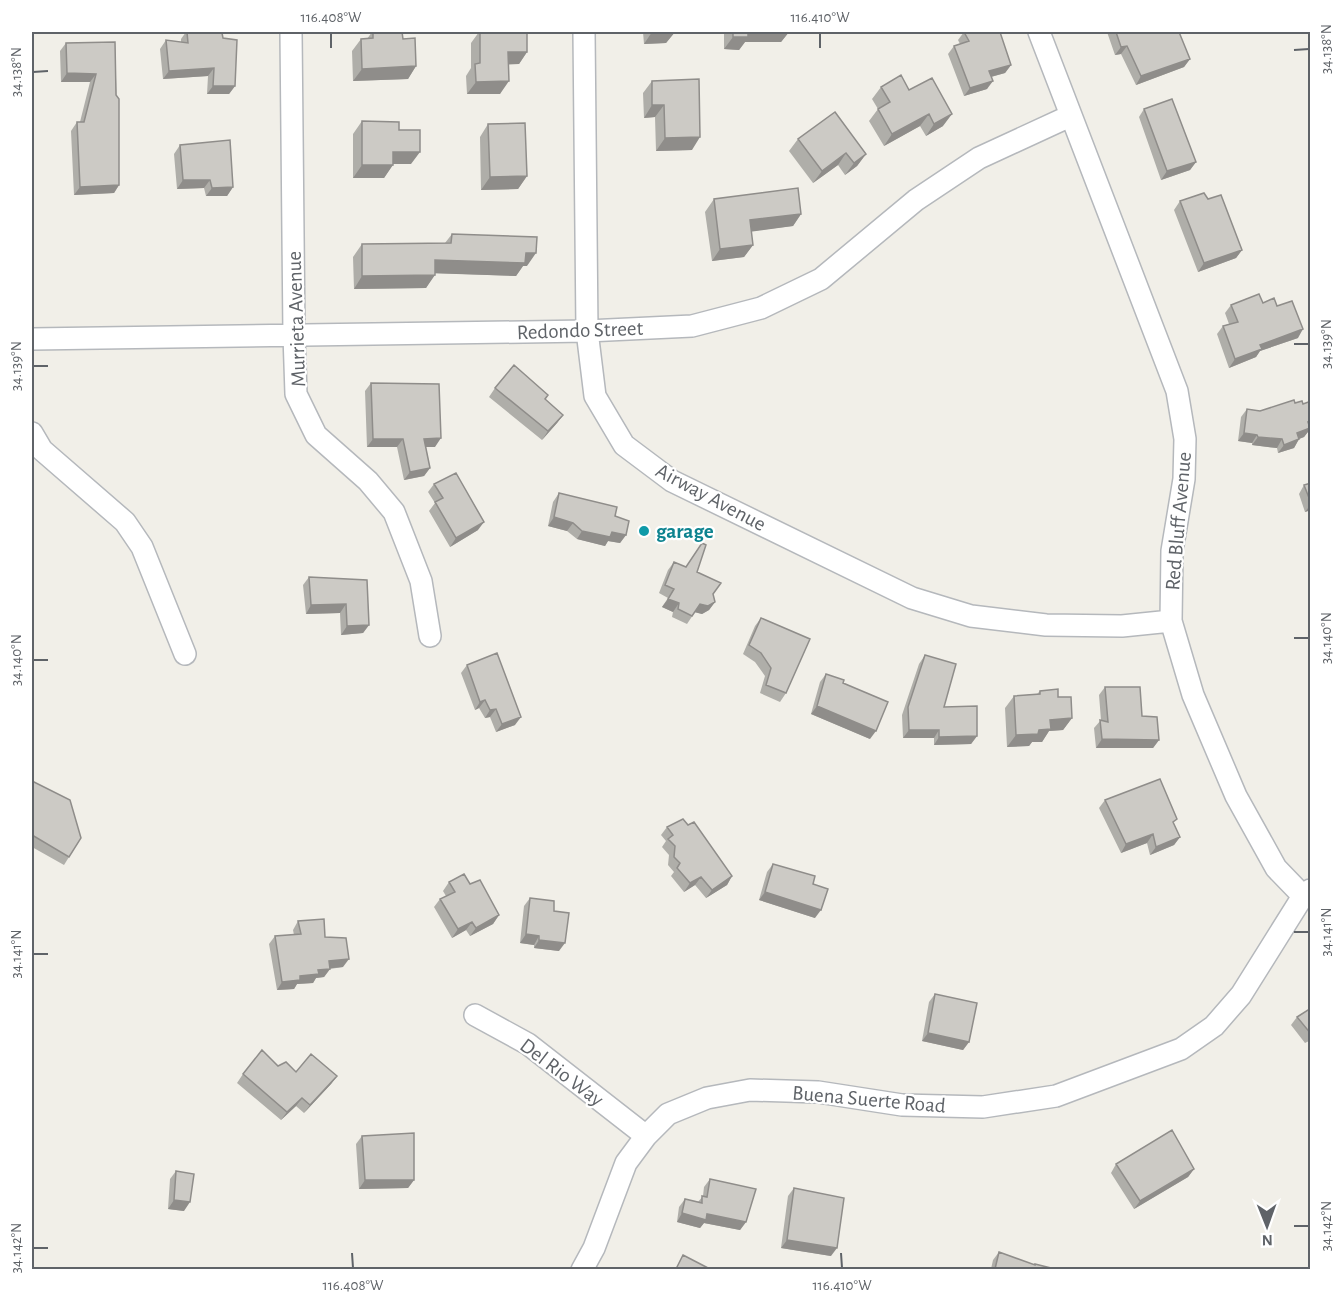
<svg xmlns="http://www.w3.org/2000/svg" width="1342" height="1301" font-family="'Alegreya Sans',sans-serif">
  <rect width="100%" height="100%" fill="#f1efe8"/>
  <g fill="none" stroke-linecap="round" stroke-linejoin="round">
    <g stroke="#b5b8bc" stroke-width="24">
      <path id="minor" d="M 291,32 L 294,335 L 296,394 L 316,435 L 368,481 L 394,512 L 421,581 L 430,636
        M 584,32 L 587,331 L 595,396 L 624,445 L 672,481 L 912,598 L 971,616 L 1046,625 L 1122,626 L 1171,621
        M 1039,32 L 1177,391 L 1185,439 L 1184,479 L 1172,551 L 1171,621 L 1193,695 L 1236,796 L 1276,868 L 1303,896
        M 32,339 L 587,331 L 692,326 L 761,308 L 821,279 L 916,200 L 979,158 L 1070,116
        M 32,433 L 42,450 L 125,522 L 142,547 L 185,654
        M 475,1015 L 528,1044 L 646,1136
        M 582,1270 L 594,1248 L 626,1163 L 646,1136 L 668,1114 L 707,1098 L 750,1090 L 818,1092 L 902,1105 L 983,1107 L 1056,1096 L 1181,1049 L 1214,1026 L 1241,995 L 1303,896 L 1310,890"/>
    </g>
    <use href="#minor" stroke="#fff" stroke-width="21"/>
  </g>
  <path fill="#afaea9" d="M 186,32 L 204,32 L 223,38 L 235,86 L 229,94 L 207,94 L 208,76 L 163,79 L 160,49 L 166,40 L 181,42 L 181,39 Z
    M 372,32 L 402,32 L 403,39 L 416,66 L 408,79 L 353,81 L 352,51 L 361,39 L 367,39 Z
    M 479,32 L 527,32 L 527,52 L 519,64 L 509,64 L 500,94 L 467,94 L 466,76 L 471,68 L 471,43 Z
    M 643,32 L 675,32 L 666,43 L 644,44 Z
    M 724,32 L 789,32 L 781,42 L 745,42 L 739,50 L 724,49 Z
    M 964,32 L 1011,65 L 1005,73 L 991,77 L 987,89 L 964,96 L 948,54 L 954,46 L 960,44 L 958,40 Z
    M 1107,32 L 1179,32 L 1190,59 L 1184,67 L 1136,85 L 1121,54 L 1115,55 Z
    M 115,42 L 119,185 L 114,193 L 74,195 L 71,131 L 77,122 L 80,122 L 90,82 L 61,82 L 60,51 L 66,43 Z
    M 652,81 L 692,150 L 656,151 L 655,117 L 644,118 L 643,93 Z
    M 881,87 L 909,90 L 943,126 L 926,136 L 920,126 L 884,146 L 869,121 L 878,109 L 872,99 Z
    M 1144,109 L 1196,162 L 1190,170 L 1161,180 L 1139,117 Z
    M 362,121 L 399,130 L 411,164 L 393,164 L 384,178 L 353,178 L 353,134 Z
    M 488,124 L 527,176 L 518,189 L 481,190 L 480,137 Z
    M 798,139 L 866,154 L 857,166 L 845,175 L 838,165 L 813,183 L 789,151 Z
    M 180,145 L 233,187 L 227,196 L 206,196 L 204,188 L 177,189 L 174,154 Z
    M 714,199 L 801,214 L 793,226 L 751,231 L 753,245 L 744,257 L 712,261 L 705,212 Z
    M 1180,201 L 1242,250 L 1236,258 L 1198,272 L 1174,210 Z
    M 452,234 L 527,266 L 523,266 L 516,276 L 435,273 L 426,288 L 354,289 L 353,257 L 362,244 L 445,243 Z
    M 1263,303 L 1277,306 L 1298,338 L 1260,351 L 1256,357 L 1229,368 L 1217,334 L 1223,326 L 1229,324 L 1225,313 L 1231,305 Z
    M 371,383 L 435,447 L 426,447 L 430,468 L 424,476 L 404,480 L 397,447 L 367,447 L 365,391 Z
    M 495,388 L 545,400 L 563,415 L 557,423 L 542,440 L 489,397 Z
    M 1311,401 L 1311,428 L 1304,437 L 1299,439 L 1294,448 L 1278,453 L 1277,448 L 1252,445 L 1252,443 L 1238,441 L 1241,417 L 1247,409 L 1260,411 L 1295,403 L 1303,404 Z
    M 1311,483 L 1311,510 L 1305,512 L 1299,494 L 1304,485 Z
    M 434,484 L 478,530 L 450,547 L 429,511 L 435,503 L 428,492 Z
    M 559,493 L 615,516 L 626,535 L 620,543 L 608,541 L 605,546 L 577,539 L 567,531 L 548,526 L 553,502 Z
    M 674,562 L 697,572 L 713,594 L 715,602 L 709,610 L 702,614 L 695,612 L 687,624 L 672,617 L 673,612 L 662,607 L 668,598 L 659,593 L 668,570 Z
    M 309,577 L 367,580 L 369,625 L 363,633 L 341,635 L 340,613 L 306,614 L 303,585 Z
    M 761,618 L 786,693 L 780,702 L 760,693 L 765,676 L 755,662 L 743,654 L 755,626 Z
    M 925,655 L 944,707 L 977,736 L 971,744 L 934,745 L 934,738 L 903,738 L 902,715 L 919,664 Z
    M 467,665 L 515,725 L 496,732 L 490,717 L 485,718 L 479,708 L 475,710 L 461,673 Z
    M 826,674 L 843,683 L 870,739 L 811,714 L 820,682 Z
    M 1105,687 L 1142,716 L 1159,740 L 1153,748 L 1096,748 L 1094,728 L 1101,720 L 1099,695 Z
    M 1040,691 L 1058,697 L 1072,718 L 1063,730 L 1049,731 L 1042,742 L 1032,742 L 1029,746 L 1007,747 L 1005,708 L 1014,696 L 1037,694 Z
    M 32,781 L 69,857 L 64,865 L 32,847 Z
    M 1105,800 L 1173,823 L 1180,837 L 1174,845 L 1150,855 L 1147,843 L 1121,853 L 1099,808 Z
    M 667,827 L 732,876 L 727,885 L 706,898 L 695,885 L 684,892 L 671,876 L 674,872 L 668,865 L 669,855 L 662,847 L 666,841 L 661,835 Z
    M 773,864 L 813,884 L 815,918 L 759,900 L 767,872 Z
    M 449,882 L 470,884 L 499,915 L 493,924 L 470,936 L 466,930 L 452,938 L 434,907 L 440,899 L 446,896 L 443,891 Z
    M 530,898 L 559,951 L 534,948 L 534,945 L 520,943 L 524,906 Z
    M 298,921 L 325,937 L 343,967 L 330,969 L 324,977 L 316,978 L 313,983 L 297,984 L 294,989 L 277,990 L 269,944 L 275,936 L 294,935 L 293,930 Z
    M 935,994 L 969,1042 L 963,1050 L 922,1041 L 929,1002 Z
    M 1311,1008 L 1311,1040 L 1305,1043 L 1291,1025 L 1297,1017 Z
    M 278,1066 L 296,1072 L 337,1076 L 331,1084 L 304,1113 L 296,1106 L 281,1120 L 237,1083 L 243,1074 Z
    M 362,1136 L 414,1180 L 408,1188 L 359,1189 L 356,1144 Z
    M 1116,1164 L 1194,1169 L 1188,1177 L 1134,1209 L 1111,1173 Z
    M 176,1171 L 184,1211 L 168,1209 L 170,1179 Z
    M 710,1179 L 746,1222 L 740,1230 L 704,1223 L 700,1228 L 677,1222 L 679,1207 L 685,1199 L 698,1202 L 703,1196 L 704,1187 Z
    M 794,1188 L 831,1256 L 781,1248 L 788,1196 Z
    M 999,1252 L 1034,1265 L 1035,1264 L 1055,1269 L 991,1269 L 993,1260 Z"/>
  <path fill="#8f8d8a" d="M 652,32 L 675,32 L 666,43 L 644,44 Z
    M 746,32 L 789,32 L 781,42 L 745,42 L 739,50 L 724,49 L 733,37 Z
    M 1127,46 L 1121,54 L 1115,55 L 1121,47 Z
    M 508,52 L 527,52 L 519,64 L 500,65 Z
    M 1190,59 L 1184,67 L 1136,85 L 1141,76 Z
    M 1011,65 L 1005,73 L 983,79 L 989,71 Z
    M 416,66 L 408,79 L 353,81 L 362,69 Z
    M 214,68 L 208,76 L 163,79 L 169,71 Z
    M 67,73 L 96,74 L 90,82 L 61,82 Z
    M 509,81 L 500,94 L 467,94 L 476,82 Z
    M 993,81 L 987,89 L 964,96 L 970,88 Z
    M 213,86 L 235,86 L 229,94 L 207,94 Z
    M 652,105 L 664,105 L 655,117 L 644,118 Z
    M 929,114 L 920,126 L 884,146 L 892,134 Z
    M 952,114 L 943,126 L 926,136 L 934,124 Z
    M 700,137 L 692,150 L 656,151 L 665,138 Z
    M 393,152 L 420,152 L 411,164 L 384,164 Z
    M 846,153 L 838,165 L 813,183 L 822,171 Z
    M 866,154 L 857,166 L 845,175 L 854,163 Z
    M 1196,162 L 1190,170 L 1161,180 L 1167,171 Z
    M 362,165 L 393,165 L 384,178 L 353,178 Z
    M 527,176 L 518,189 L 481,190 L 490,177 Z
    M 183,180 L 210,180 L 204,188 L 177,189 Z
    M 119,185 L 114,193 L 74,195 L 80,187 Z
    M 233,187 L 227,196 L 206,196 L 212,188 Z
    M 801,214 L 793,226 L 741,233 L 750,220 Z
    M 753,245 L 744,257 L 712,261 L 720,249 Z
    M 1242,250 L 1236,258 L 1198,272 L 1204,263 Z
    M 526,253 L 536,253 L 527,266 L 523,266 L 516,276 L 426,273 L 435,260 Z
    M 435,275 L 426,288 L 354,289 L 362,276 Z
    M 1303,329 L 1298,338 L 1260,351 L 1256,357 L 1229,368 L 1235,359 L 1260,345 Z
    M 563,415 L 557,423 L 542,440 L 548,431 Z
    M 1308,422 L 1311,422 L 1311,428 L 1304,437 L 1291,442 L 1297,433 Z
    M 1244,433 L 1257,435 L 1252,443 L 1238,441 Z
    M 1258,437 L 1282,439 L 1277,448 L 1252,445 Z
    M 441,438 L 435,447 L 418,447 L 424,439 Z
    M 373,439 L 403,439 L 397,447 L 367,447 Z
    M 1299,439 L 1294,448 L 1278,453 L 1284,445 Z
    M 430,468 L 424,476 L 404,480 L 410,472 Z
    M 1311,504 L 1311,510 L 1305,512 Z
    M 554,517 L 573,523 L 567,531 L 548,526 Z
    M 484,522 L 478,530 L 450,547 L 456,538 Z
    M 582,531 L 612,532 L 626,535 L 620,543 L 608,541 L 605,546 L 577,539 Z
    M 668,599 L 679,603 L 673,612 L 662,607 Z
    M 715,602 L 709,610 L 702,614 L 694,612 L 700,604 Z
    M 346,604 L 340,613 L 306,614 L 311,605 Z
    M 369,625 L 363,633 L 341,635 L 347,626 Z
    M 485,700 L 479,708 L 475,710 L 480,702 Z
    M 817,706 L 876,731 L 870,739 L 811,714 Z
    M 496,709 L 490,717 L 485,718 L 490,710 Z
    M 521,717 L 515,725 L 496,732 L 502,724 Z
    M 1072,718 L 1063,730 L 1049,731 L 1042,742 L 1032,742 L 1029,746 L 1007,747 L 1016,735 L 1039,730 L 1050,720 Z
    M 909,730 L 939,730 L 934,738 L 903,738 Z
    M 977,736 L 971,744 L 934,745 L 939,737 Z
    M 1102,739 L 1159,740 L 1153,748 L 1096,748 Z
    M 1153,834 L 1147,843 L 1121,853 L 1126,844 Z
    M 1180,837 L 1174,845 L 1150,855 L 1156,847 Z
    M 732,876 L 727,885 L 706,898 L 712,890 Z
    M 701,877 L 695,885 L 684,892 L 690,883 Z
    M 765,892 L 821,910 L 815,918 L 759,900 Z
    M 499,915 L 493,924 L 470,936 L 476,928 Z
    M 472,922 L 466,930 L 452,938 L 458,929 Z
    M 526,934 L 539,936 L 534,945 L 520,943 Z
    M 539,940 L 565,943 L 559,951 L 534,948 Z
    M 349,959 L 343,967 L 323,969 L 329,961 Z
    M 330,969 L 324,977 L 316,978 L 313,983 L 297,984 L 294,989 L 277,990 L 282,982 L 318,970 Z
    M 928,1033 L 969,1042 L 963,1050 L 922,1041 Z
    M 337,1076 L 331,1084 L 304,1113 L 310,1105 Z
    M 302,1098 L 296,1106 L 281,1120 L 287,1112 Z
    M 1194,1169 L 1188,1177 L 1134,1209 L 1140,1201 Z
    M 365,1180 L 414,1180 L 408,1188 L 359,1189 Z
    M 174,1200 L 190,1202 L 184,1211 L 168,1209 Z
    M 682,1213 L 707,1214 L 746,1222 L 740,1230 L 704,1223 L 700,1228 L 677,1222 Z
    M 787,1240 L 837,1248 L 831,1256 L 781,1248 Z"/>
  <path fill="#cccac5" stroke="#8f8d8a" stroke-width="1.5" d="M 187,32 L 222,33 L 223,38 L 237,40 L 235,86 L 213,86 L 214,68 L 169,71 L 166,40 L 188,43 Z
    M 373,32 L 402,32 L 403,39 L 415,38 L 416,66 L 362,69 L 361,39 L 373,38 Z
    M 480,32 L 527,32 L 527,52 L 508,52 L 509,81 L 476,82 L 475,64 L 480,63 Z
    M 733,32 L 748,32 L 748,37 L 733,37 Z
    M 964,32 L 990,32 L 990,33 L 1000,32 L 1011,65 L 989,71 L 993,81 L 970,88 L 954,46 L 969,41 Z
    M 1116,32 L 1179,32 L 1190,59 L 1141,76 L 1127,46 L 1121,47 Z
    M 115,42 L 116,95 L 119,99 L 119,185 L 80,187 L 77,122 L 84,122 L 96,74 L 67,73 L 66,43 Z
    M 901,75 L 909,90 L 932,78 L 952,114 L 934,124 L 929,114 L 892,134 L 878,109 L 890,102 L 881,87 Z
    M 699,79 L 700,137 L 665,138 L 664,105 L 652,105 L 652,81 Z
    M 1172,99 L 1196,162 L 1167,171 L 1144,109 Z
    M 835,112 L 866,154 L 854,163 L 846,153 L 822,171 L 798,139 Z
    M 362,121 L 399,122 L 399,130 L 420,130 L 420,152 L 393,152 L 393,165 L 362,165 Z
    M 525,123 L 527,176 L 490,177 L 488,124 Z
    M 230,140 L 233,187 L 212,188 L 210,180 L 183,180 L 180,145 Z
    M 798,188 L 801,214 L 750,220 L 753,245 L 720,249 L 714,199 Z
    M 1204,193 L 1208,199 L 1221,195 L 1242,250 L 1204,263 L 1180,201 Z
    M 452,234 L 537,237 L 536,253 L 526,253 L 525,263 L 435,260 L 435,275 L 362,276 L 362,244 L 451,243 Z
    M 1259,294 L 1263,303 L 1274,298 L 1277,306 L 1292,301 L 1303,329 L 1260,345 L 1262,349 L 1235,359 L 1223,326 L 1238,322 L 1231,305 Z
    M 514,365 L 548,395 L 545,399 L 563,415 L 548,431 L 495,388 Z
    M 371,383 L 439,384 L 441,438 L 424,439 L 430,468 L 410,472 L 403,439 L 373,439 Z
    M 1294,400 L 1295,403 L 1302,401 L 1303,404 L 1311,401 L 1311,422 L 1308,422 L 1310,428 L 1297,433 L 1299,439 L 1284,445 L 1282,439 L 1258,437 L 1257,435 L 1244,433 L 1247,409 L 1260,411 Z
    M 456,473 L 484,522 L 456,538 L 435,502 L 443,498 L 434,484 Z
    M 1311,483 L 1311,503 L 1304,485 Z
    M 559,493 L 617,507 L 615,516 L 629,521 L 626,535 L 612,532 L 610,537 L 582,531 L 573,523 L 554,517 Z
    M 702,543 L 706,545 L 697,572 L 721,583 L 713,594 L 715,602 L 708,606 L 700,604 L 692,616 L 678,609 L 679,603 L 668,599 L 674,589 L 665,585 L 674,562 L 686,567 Z
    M 309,577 L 367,580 L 369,625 L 347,626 L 346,604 L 311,605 Z
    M 761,618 L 810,639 L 786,693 L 766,685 L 771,668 L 761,653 L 749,645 Z
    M 497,653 L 521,717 L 502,724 L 496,709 L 490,710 L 485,700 L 480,702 L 467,665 Z
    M 925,655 L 956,664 L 944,707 L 977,706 L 977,736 L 939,737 L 939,730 L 909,730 L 908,707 Z
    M 826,674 L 844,680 L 843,683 L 888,702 L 876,731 L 817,706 Z
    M 1105,687 L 1140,687 L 1142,716 L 1157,717 L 1159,740 L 1102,739 L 1100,720 L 1108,722 Z
    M 1058,689 L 1058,697 L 1071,697 L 1072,718 L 1050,720 L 1051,729 L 1039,730 L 1038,734 L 1016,735 L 1014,696 L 1040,694 L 1040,691 Z
    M 1160,779 L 1177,819 L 1173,822 L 1180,837 L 1156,847 L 1153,834 L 1126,844 L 1105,800 Z
    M 32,781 L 70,800 L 81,838 L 69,857 L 32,835 Z
    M 683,819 L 688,825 L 694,822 L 732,876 L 712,890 L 701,877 L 690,883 L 677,868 L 680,863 L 674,857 L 675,846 L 668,839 L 673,835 L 667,827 Z
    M 773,864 L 815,876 L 813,884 L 828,889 L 821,910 L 765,892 Z
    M 464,874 L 470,884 L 480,880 L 499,915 L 476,928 L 472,922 L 458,929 L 440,899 L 455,892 L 449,882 Z
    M 530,898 L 554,901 L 554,911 L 569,913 L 565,943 L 539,940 L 539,936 L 526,934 Z
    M 324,919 L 325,937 L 346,938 L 349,959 L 329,961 L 330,969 L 318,970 L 319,974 L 300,976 L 300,980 L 282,982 L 275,936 L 301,934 L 298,921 Z
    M 935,994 L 977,1003 L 969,1042 L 928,1033 Z
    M 1311,1008 L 1311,1034 L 1297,1017 Z
    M 262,1050 L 278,1066 L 286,1062 L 296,1072 L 311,1054 L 337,1076 L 310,1105 L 302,1098 L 287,1112 L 243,1074 Z
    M 1172,1130 L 1194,1169 L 1140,1201 L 1116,1164 Z
    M 414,1133 L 414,1180 L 365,1180 L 362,1136 Z
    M 176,1171 L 194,1174 L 190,1202 L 174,1200 Z
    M 710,1179 L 756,1189 L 746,1222 L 707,1214 L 706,1220 L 682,1213 L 685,1199 L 702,1203 L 702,1196 L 707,1197 Z
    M 794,1188 L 844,1198 L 837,1248 L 787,1240 Z
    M 999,1252 L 1035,1265 L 1035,1264 L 1055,1269 L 995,1269 Z
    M 683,1255 L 710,1269 L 676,1269 Z"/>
  <path fill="none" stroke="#5f6368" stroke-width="2" d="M 331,33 L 331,48M 820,33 L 820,48M 1294,50 L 1309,49M 33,72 L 48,71M 1294,344 L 1309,344M 33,366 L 48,366M 1294,638 L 1309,638M 33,660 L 48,660M 1294,932 L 1309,932M 33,954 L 48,954M 1294,1226 L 1309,1226M 33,1248 L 48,1248M 352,1253 L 353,1268M 841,1253 L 842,1268"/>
  <circle fill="#0f9aa8" stroke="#fff" stroke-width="2" cx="644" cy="531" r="6"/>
  <g text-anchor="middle" stroke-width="4.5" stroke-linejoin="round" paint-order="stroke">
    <g font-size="21" fill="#5f6368" stroke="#fff">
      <text transform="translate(296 319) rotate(-92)" y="7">Murrieta Avenue</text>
      <text transform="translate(580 330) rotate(-2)" y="7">Redondo Street</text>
      <text transform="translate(711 497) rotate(28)" y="7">Airway Avenue</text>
      <text transform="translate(1178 521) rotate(-85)" y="7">Red Bluff Avenue</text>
      <text transform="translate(562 1072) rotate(37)" y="7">Del Rio Way</text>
      <text transform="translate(869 1099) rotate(5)" y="7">Buena Suerte Road</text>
    </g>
    <g font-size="21" font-weight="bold" fill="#0d838f" stroke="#fff" text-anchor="start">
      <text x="656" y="538">garage</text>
    </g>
  </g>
  <rect width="1342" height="1301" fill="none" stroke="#ffffff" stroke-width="66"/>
  <g transform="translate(1267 1226) rotate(179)" stroke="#ffffff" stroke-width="4.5" paint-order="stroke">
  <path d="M0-4.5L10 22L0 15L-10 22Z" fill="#5f6368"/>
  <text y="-9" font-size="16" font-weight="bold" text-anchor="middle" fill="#5f6368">N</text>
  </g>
  <rect x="33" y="33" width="1276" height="1235" fill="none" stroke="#5f6368" stroke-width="2"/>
  <g font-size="15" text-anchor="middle" fill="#5f6368">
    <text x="331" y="22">116.408°W</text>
    <text x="820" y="22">116.410°W</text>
    <text transform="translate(1326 49) rotate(-90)" y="5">34.138°N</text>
    <text transform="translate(16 72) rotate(-90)" y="5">34.138°N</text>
    <text transform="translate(1326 344) rotate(-90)" y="5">34.139°N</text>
    <text transform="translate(16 366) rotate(-90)" y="5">34.139°N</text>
    <text transform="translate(1326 638) rotate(-90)" y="5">34.140°N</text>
    <text transform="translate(16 660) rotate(-90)" y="5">34.140°N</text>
    <text transform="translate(1326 932) rotate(-90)" y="5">34.141°N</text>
    <text transform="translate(16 954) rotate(-90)" y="5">34.141°N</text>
    <text transform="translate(1326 1226) rotate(-90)" y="5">34.142°N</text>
    <text transform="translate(16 1248) rotate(-90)" y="5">34.142°N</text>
    <text x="353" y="1290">116.408°W</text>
    <text x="842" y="1290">116.410°W</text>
  </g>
</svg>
